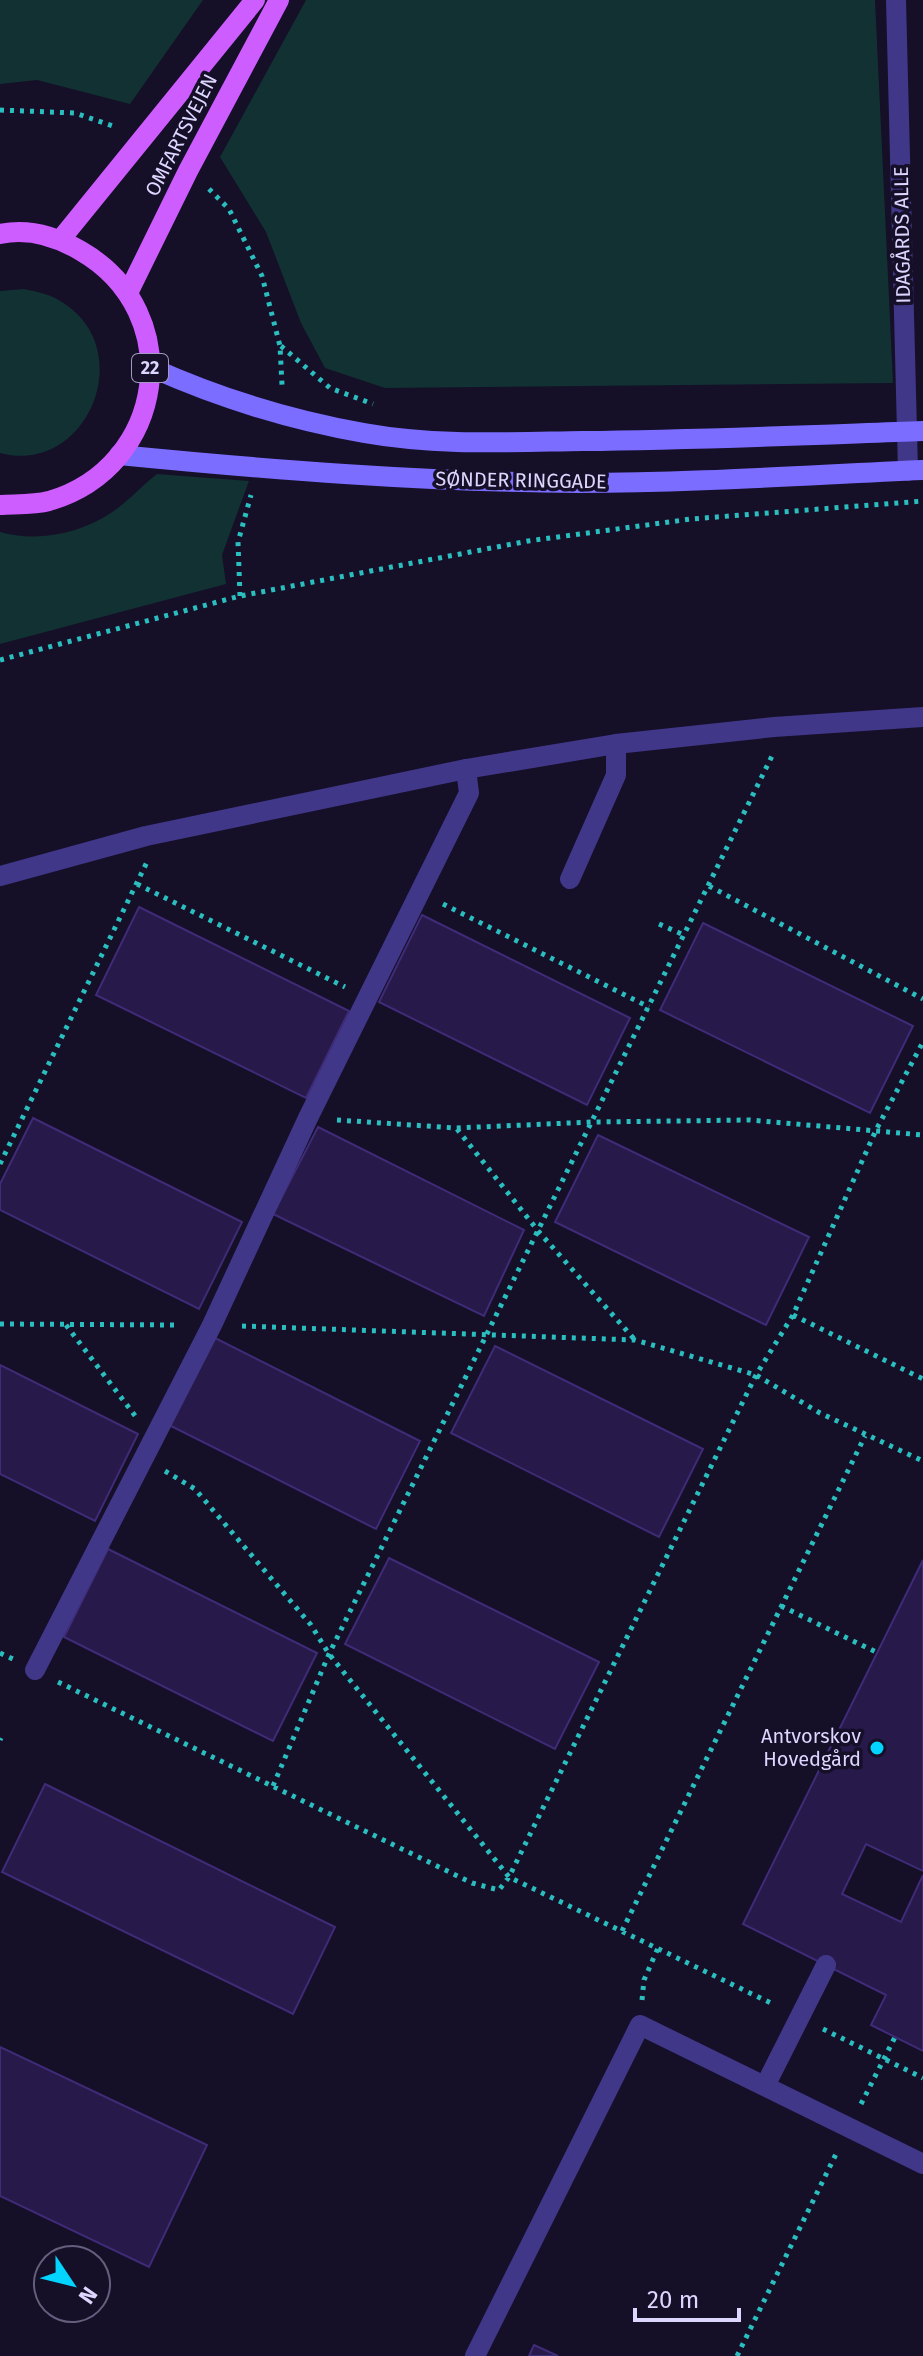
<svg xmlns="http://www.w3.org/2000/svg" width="923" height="2356" font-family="'Fira Sans',sans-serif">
  <rect width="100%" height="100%" fill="#150f28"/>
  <path fill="#113133" d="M 0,0 L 203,0 L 130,104 L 37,80 L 0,84 Z
    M 306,0 L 875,0 L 893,383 L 385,388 L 325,368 L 301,323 L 266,232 L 220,157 Z
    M 24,289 C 39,292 53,295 65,304 C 138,353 86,476 0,453 L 0,291 Z
    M 157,474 L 249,481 L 222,555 L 226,584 L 0,644 L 0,532 C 41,544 92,531 124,503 C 135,494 145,483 157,474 Z"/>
  <path fill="#271a4a" stroke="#3f2b77" stroke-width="2" d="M 139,907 L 349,1011 L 306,1098 L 96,995 Z
    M 422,915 L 630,1018 L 587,1105 L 379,1002 Z
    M 703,923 L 913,1026 L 870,1113 L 660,1010 Z
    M 33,1118 L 242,1222 L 199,1309 L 0,1210 L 0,1184 Z
    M 318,1127 L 524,1230 L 484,1316 L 273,1214 Z
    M 598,1135 L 809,1237 L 766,1325 L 555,1222 Z
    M 213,1337 L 420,1441 L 376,1529 L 169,1425 Z
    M 495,1346 L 703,1449 L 659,1537 L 451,1433 Z
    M 0,1365 L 138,1434 L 95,1521 L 0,1474 Z
    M 108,1549 L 317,1653 L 273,1741 L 64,1637 Z
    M 389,1558 L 599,1662 L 555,1749 L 345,1644 Z
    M 923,1560 L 923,1871 L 866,1844 L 842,1894 L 901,1922 L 923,1875 L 923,2051 L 871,2025 L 886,1995 L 743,1924 Z
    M 45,1784 L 335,1927 L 293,2014 L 2,1872 Z
    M 0,2047 L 207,2145 L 149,2267 L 0,2196 Z
    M 534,2345 L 558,2356 L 529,2356 Z"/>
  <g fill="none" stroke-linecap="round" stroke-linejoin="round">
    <path stroke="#2abebf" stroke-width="5" stroke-dasharray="4 6" stroke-linecap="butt" d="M 0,110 L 75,113 L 116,127
      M 209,189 L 229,209 L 262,276 L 280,346 L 282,385
      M 281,346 L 330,388 L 373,404
      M 240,596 L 238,542 L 251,495
      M 0,660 L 240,596 L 528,541 L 691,519 L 923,501
      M 137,884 L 345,987
      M 709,886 L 923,999
      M 443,904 L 649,1007
      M 659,924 L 684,935
      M 337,1120 L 456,1128 L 592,1122 L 750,1120 L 923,1135
      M 457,1129 L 539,1232 L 635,1340
      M 0,1164 L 147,862
      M 793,1315 L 923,1379
      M 0,1324 L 180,1325
      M 66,1325 L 136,1417
      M 242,1326 L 635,1340 L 756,1375 L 820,1413 L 923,1461
      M 165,1471 L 195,1489 L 311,1625 L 329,1654 L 509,1877 L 775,2005
      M 781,1606 L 878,1653
      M 0,1653 L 13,1659
      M 58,1682 L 472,1883 L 499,1890 L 509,1877 L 756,1375 L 793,1315 L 876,1130 L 923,1042
      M 0,1740 L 1,1738
      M 273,1786 L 329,1654 L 773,754
      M 622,1931 L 865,1436
      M 642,2000 L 644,1980 L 658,1948
      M 823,2029 L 923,2078
      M 861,2104 L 895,2037
      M 737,2356 L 837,2152"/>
    <path stroke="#403789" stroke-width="20" d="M 570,879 L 616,775 L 616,744
      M 35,1670 L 212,1325 L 308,1118 L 469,793 L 466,769
      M 765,2086 L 826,1965
      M 475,2356 L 640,2025 L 923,2164"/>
    <path stroke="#403789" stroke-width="20" d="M 896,0 L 908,471
      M 0,876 L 146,836 L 466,769 L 616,744 L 774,727 L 923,717"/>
    <path stroke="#7b6dff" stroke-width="20" d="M 150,367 C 219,398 290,420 364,433 C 436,446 511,442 583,441 C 696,440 810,435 923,431
      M 119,455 C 272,470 425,482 578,483 C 693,483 808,475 923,470"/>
    <path stroke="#ce5dff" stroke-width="20" d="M 0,234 C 28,228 57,237 81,251 C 188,313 166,467 49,501 C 34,505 15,504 0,505
      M 61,239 L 255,0
      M 128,293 L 188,171 L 279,0"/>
  </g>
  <circle fill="#02d4ff" stroke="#150f28" stroke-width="3" cx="877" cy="1748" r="8"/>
  <g text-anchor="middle" stroke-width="7" stroke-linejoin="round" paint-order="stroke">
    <rect fill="#150f28" stroke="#a19abe" stroke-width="2" x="132" y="354" width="36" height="28" rx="6"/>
    <g font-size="18" font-weight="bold" fill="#ddd6ff">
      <text x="150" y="374">22</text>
    </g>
    <g font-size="20" fill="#ddd6ff" stroke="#150f28">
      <text transform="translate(181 135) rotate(-63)" y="7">OMFARTSVEJEN</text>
      <text transform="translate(902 235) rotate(-91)" y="7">IDAGÅRDS ALLE</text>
      <text transform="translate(521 480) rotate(1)" y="7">SØNDER RINGGADE</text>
    </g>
    <g font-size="20" fill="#ddd6ff" stroke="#150f28" text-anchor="end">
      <text x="861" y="1743">Antvorskov<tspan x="861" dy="23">Hovedgård</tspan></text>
    </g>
  </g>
  <g transform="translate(72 2284) rotate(125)"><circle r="38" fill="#150f28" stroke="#655f7e" stroke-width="2"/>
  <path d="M0-6L14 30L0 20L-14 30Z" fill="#02d4ff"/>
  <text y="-12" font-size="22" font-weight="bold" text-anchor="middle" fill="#ddd6ff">N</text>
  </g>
  <path d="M635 2308v12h104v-12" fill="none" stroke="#ddd6ff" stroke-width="4"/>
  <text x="647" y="2308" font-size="24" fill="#ddd6ff" stroke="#150f28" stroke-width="6" paint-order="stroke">20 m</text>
</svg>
